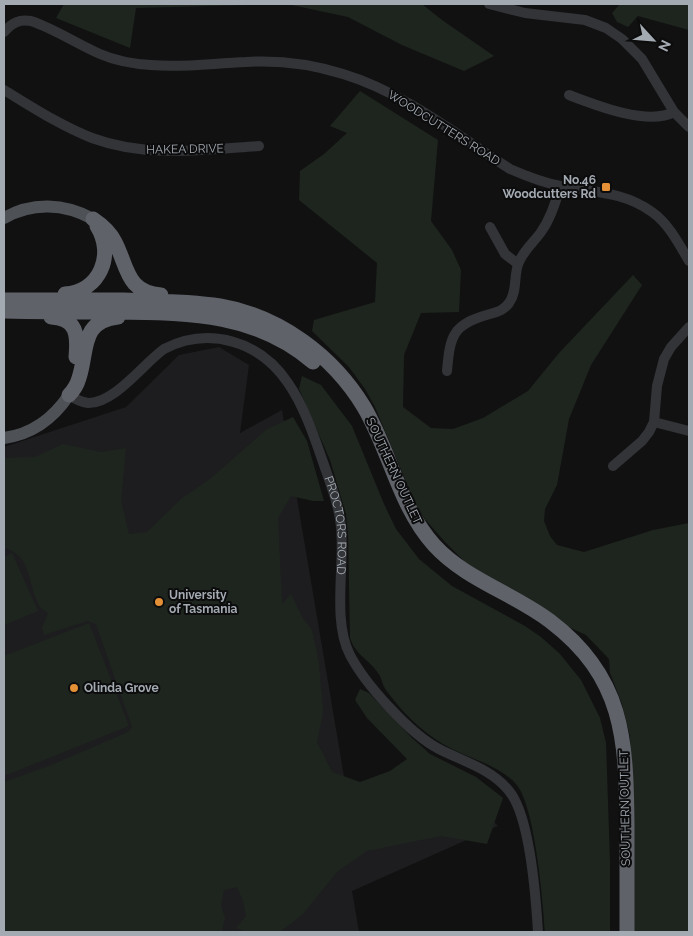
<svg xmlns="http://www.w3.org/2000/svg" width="693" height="936" font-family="Raleway,sans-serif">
  <rect width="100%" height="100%" fill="#111112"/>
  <path fill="#1d1d1f" d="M 219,347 L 249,365 L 240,433 L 282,410 L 347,794 L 427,756 L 498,826 L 352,891 L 359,932 L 4,932 L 4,447 L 126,407 L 179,355 Z"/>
  <path fill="#1e251e" d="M 64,4 L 279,4 L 136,8 L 130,48 L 56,18 Z
    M 287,4 L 422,4 L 442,20 L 494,56 L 464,71 L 402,45 L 348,17 Z
    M 620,4 L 689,4 L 689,30 L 638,16 L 628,27 L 617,22 L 612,13 Z
    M 360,91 L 438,140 L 431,221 L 452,250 L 461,270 L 459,312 L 421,313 L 404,355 L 403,407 L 431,428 L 453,429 L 483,418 L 528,391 L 559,353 L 633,275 L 642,285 L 591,365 L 569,419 L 557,485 L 545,509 L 544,521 L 550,536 L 557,545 L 584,552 L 653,530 L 689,523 L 689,932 L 634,932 L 630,736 L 622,704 L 610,673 L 609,659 L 586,635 L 564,625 L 550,612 L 530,599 L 485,575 L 464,561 L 445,542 L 424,518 L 415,503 L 375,407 L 365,389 L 349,367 L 312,331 L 314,320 L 375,302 L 377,263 L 299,200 L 300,171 L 324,154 L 347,133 L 330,126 Z
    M 302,376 L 321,385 L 352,426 L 384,504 L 396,529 L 419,559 L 452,586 L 525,626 L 541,637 L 560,654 L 581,680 L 600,718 L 606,743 L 610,861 L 610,932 L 545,932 C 543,902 535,805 516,784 C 498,764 466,758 443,744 C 421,731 401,711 386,690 C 382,685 382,678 378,673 C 369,659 356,656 350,638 L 348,534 L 346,514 L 330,460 L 299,389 Z
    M 293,417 L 307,441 L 324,501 L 313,501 L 291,496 L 278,518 L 282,604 L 291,594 L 302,617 L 312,630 L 319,663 L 323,712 L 317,742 L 332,772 L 360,782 L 390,771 L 407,759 L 367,718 L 355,700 L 360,689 L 369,693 L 412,738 L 430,754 L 476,777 L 503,798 L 487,844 L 441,836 L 367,851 L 338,871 L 302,915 L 280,932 L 246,932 L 236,928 L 246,916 L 243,901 L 237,887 L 224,890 L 221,905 L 225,918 L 222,932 L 4,932 L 4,782 L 54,764 L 128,732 L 132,727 L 96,624 L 87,621 L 44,635 L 42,628 L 48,613 C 45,611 40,608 39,605 C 27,585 33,555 4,548 L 4,458 L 35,457 L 63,444 L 101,452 L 126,448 L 121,501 L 129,534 L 147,532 L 181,499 L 210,479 L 267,429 Z
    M 12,553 L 38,611 L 4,625 L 4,557 Z
    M 89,623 L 129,726 L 4,776 L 4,656 Z"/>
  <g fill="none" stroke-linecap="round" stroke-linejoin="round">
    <g stroke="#323437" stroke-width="10">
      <path d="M 489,4 L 525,13 L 585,20 L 606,28 L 622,39 L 642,59 L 674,112 L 689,127"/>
      <path d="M 4,32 C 12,23 19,19 31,21 C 55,29 77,44 100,54 C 116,61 134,64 151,65 C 183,68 214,63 246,62 C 278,60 311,64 343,74 C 403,92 457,135 510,169 C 526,176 544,183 561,186 C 593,192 625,192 652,212 C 669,224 679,244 689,261"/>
      <path d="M 4,90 C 32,107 61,126 92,138 C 146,158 203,150 259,146"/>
      <path d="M 569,95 C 595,105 648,126 674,112"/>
      <path d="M 490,227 L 505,254 L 518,264"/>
      <path d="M 447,371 C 450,335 453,324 490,314 C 498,312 504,310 509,303 C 518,291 513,275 519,262 C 524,250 534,242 541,232 C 551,218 556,202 560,186"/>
      <path id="s1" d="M 69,395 C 75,399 81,402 88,403 C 114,404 143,364 164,349 C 209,326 260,341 288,383 C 304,406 314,436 323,462 C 330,483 339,504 341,527 C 345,565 332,621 350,655 C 365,684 410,734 439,749 C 462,761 492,769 509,791 C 530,816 536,899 538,932"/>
      <path d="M 654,422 L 689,431"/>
      <path d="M 613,466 L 642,441 L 649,432 L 654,422 L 657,386 L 664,359 L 671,347 L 689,327"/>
    </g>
    <path stroke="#4e5156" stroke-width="12" d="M 4,218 C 32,202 64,203 93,219
      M 4,438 C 33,434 53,419 69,395"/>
    <path stroke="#5f6268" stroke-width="15" d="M 93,219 C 102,225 110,232 115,242 C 128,267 126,292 161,295
      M 65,294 C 100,291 115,255 97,226
      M 4,300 C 43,300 83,300 123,300 C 155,301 189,301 220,306 C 280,316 333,356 364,407 C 390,451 399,506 434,545 C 466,580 513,593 550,621 C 624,677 626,739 627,824 C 627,860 627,896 627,932
      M 4,311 C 42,312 80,312 118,312 C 189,313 256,313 313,362
      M 51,317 C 77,318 78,335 76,357
      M 69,395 C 74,390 77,385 79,378 C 88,351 80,321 118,317"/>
  </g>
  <g fill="#e49037" stroke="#0c0c0d" stroke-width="2">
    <rect x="601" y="182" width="10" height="10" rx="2.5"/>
    <circle cx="159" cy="602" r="5"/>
    <circle cx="74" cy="688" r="5"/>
  </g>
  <g text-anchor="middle" stroke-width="4" stroke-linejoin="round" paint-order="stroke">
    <g font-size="12" fill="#a3aab2" stroke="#0c0c0d">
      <text transform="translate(444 128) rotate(32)" y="4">WOODCUTTERS ROAD</text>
      <text transform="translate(185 149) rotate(-1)" y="4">HAKEA DRIVE</text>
      <text transform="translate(394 471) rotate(65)" y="4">SOUTHERN OUTLET</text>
      <text dy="4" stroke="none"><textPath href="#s1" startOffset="409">PROCTORS ROAD</textPath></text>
      <text transform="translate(625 808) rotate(-91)" y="4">SOUTHERN OUTLET</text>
    </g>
    <g font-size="12" font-weight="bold" fill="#a3aab2" stroke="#0c0c0d" text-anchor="start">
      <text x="596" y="184" text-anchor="end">No.46<tspan x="596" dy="14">Woodcutters Rd</tspan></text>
      <text x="169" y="599">University<tspan x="169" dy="14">of Tasmania</tspan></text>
      <text x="84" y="692">Olinda Grove</text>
    </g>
  </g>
  <rect width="693" height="936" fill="none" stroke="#a3aab2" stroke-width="10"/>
  <g transform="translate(653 40) rotate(116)" stroke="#0c0c0d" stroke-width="4" paint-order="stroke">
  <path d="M0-4L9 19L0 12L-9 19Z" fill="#a3aab2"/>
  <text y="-8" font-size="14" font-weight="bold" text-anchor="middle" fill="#a3aab2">N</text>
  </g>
</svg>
